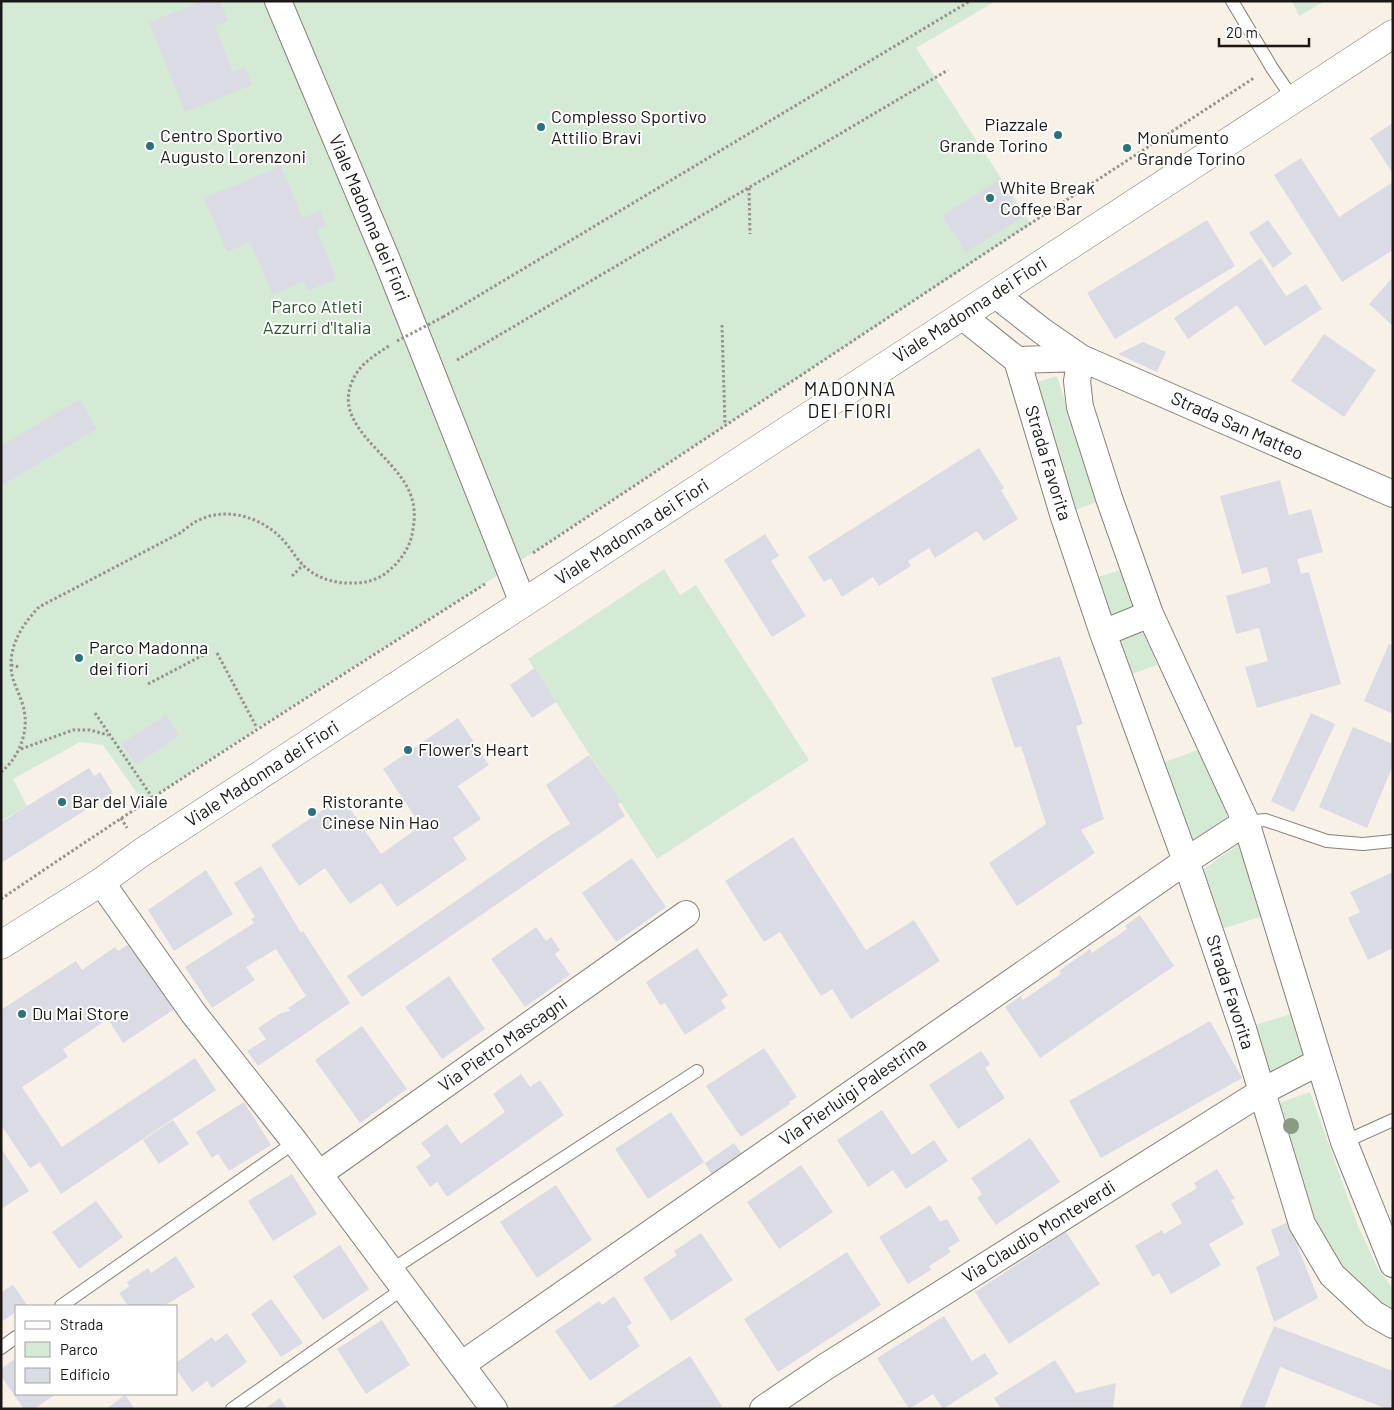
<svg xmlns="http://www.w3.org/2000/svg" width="1394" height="1410" font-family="Barlow,sans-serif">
  <rect width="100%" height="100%" fill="#f8f1e7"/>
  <path fill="#d5ead5" d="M 1,1 L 996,1 L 916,48 L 1031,224 L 509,568 L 257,728 L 144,803 L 103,745 L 80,742 L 13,779 L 27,806 L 1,821 Z
    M 1292,1 L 1325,1 L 1299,16 Z
    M 1057,376 L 1097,502 L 1072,511 L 1031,384 Z
    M 664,569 L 680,595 L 696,585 L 809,760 L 657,859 L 528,659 Z
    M 1120,570 L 1133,608 L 1109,617 L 1095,578 Z
    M 1145,631 L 1157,665 L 1129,675 L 1117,641 Z
    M 1200,749 L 1228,817 L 1191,841 L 1162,763 Z
    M 1239,844 L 1263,916 L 1218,930 L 1200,872 Z
    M 1291,1014 L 1304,1058 L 1268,1078 L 1252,1026 Z
    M 1310,1092 L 1358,1226 L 1377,1267 L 1393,1289 L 1393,1311 L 1378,1302 L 1345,1269 L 1323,1242 L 1276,1104 Z"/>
  <path fill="#dbdbe5" d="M 202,1 L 220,1 L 228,21 L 215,26 L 233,72 L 245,67 L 252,85 L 185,112 L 149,22 Z
    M 1393,123 L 1393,174 L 1370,138 Z
    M 1301,158 L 1339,217 L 1393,182 L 1393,250 L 1342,282 L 1274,175 Z
    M 281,166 L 302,218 L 320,211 L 326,226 L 317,230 L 337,279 L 308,291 L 304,281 L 273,295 L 250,242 L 227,252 L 204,198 Z
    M 999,180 L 1022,218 L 966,252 L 942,216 Z
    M 1207,220 L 1235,266 L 1115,339 L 1087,293 Z
    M 1268,220 L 1292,254 L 1273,268 L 1249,233 Z
    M 1261,258 L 1286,296 L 1306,284 L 1322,309 L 1265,346 L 1237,305 L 1188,339 L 1174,318 Z
    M 1393,277 L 1393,326 L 1369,304 Z
    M 1324,334 L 1376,370 L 1344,417 L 1291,381 Z
    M 1143,342 L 1166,352 L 1157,372 L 1118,354 Z
    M 80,399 L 97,429 L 1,486 L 1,446 Z
    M 979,448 L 1004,488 L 1001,490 L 1018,519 L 984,541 L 977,531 L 935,558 L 929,548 L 908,561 L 911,566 L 879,586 L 873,577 L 842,597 L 831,578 L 824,582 L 808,557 Z
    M 1280,480 L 1289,515 L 1311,509 L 1323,552 L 1297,559 L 1301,574 L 1309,572 L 1341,684 L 1257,708 L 1245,667 L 1268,661 L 1259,628 L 1236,634 L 1226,596 L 1271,583 L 1267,567 L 1242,574 L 1220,496 Z
    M 765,534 L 779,556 L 771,561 L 806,616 L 772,637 L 724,560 Z
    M 1389,644 L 1393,646 L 1393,714 L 1364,701 Z
    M 1060,656 L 1083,724 L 1076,726 L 1104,819 L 1081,830 L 1095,853 L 1017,906 L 989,863 L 1046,824 L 1021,746 L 1015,748 L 991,678 Z
    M 535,668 L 556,702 L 532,718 L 510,685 Z
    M 1311,713 L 1335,724 L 1294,812 L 1271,801 Z
    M 166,715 L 179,736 L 136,765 L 121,743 Z
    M 458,718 L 489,765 L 458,786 L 481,819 L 453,838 L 467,859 L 397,907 L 381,883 L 350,904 L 325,868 L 299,886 L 271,845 L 342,797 L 381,854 L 421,826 L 383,769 Z
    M 1353,727 L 1393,744 L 1393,765 L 1367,828 L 1319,807 Z
    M 589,755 L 621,802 L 618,804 L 625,816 L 362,997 L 347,976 L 554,833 L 570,824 L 546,785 Z
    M 89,768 L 94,776 L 100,772 L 113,793 L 1,863 L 1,822 Z
    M 793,837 L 866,950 L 914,920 L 940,961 L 851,1019 L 832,989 L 821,996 L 780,932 L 764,942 L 725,881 Z
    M 632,858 L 666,907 L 616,942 L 582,893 Z
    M 261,866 L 301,933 L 303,931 L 350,1003 L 258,1066 L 247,1051 L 266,1039 L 258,1028 L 281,1013 L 290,1011 L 288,1008 L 306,996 L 276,949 L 246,967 L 255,980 L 212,1008 L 185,967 L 254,923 L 251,919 L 255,917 L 234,883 Z
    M 206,870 L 233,914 L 174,951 L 148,910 Z
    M 1393,872 L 1393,948 L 1368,960 L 1348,918 L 1360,912 L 1350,892 Z
    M 1140,915 L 1174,966 L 1040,1058 L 1005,1007 L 1021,996 L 1023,1000 L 1061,974 L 1059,971 L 1090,949 L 1092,953 L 1127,929 L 1125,926 Z
    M 536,927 L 546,941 L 551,937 L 560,950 L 555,954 L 570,975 L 525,1007 L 491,959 Z
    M 135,940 L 179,1006 L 123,1043 L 108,1019 L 63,1049 L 68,1057 L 22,1087 L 62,1147 L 195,1058 L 216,1090 L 61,1194 L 40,1162 L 30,1168 L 1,1125 L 1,1010 L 76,961 L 82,970 L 115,947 L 118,951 Z
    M 697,948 L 728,995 L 721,1000 L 726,1008 L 685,1035 L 665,1003 L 660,1005 L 646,982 Z
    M 449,976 L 485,1029 L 442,1059 L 405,1007 Z
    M 1210,1021 L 1242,1078 L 1101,1158 L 1069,1101 Z
    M 362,1026 L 407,1089 L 360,1123 L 315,1060 Z
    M 764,1048 L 797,1097 L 789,1102 L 790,1104 L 741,1137 L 706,1086 Z
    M 981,1051 L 990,1064 L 985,1068 L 1005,1098 L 958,1129 L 929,1085 Z
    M 521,1074 L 530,1087 L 540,1080 L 564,1115 L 447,1197 L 437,1182 L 430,1187 L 416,1167 L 431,1156 L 421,1143 L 447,1124 L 461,1144 L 505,1112 L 493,1094 Z
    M 244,1102 L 271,1145 L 229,1171 L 218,1154 L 212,1158 L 196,1132 Z
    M 882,1110 L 912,1155 L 934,1140 L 948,1161 L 906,1189 L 893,1170 L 868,1187 L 837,1140 Z
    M 671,1112 L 704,1162 L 648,1199 L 615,1149 Z
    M 173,1120 L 189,1144 L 159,1164 L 143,1140 Z
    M 1030,1138 L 1060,1182 L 996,1225 L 977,1198 L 982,1194 L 971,1178 Z
    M 734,1143 L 744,1157 L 713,1177 L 705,1163 Z
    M 1,1148 L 29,1191 L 1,1209 Z
    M 801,1165 L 833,1212 L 779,1249 L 747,1202 Z
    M 1217,1169 L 1235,1199 L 1231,1200 L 1244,1224 L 1209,1244 L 1221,1265 L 1171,1294 L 1159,1273 L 1153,1277 L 1135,1246 L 1162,1230 L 1164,1234 L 1182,1223 L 1171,1204 L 1197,1188 L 1194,1183 Z
    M 292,1174 L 317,1214 L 273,1241 L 248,1201 Z
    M 556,1185 L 592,1240 L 537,1278 L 500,1222 Z
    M 96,1201 L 123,1237 L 79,1269 L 52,1232 Z
    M 930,1205 L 940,1222 L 947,1219 L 960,1241 L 948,1248 L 951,1252 L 929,1266 L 931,1270 L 908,1284 L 879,1237 Z
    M 1288,1222 L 1318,1298 L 1274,1322 L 1256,1267 L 1280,1255 L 1271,1230 Z
    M 1066,1232 L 1100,1284 L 1009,1344 L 975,1292 Z
    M 701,1233 L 733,1280 L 671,1321 L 643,1278 L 677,1255 L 674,1251 Z
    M 340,1245 L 369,1289 L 323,1320 L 293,1276 Z
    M 847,1252 L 881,1305 L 778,1372 L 744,1319 Z
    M 176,1256 L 195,1287 L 164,1306 L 128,1306 L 119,1293 L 129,1287 L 127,1282 L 148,1268 L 151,1273 Z
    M 13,1285 L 27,1305 L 16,1306 L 16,1312 L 1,1322 L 1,1292 Z
    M 614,1296 L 632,1323 L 627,1327 L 640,1346 L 590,1381 L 555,1331 L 599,1301 L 602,1305 Z
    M 271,1299 L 303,1343 L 281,1357 L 251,1314 Z
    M 944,1316 L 972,1361 L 985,1353 L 998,1374 L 943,1409 L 933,1394 L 909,1409 L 877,1358 Z
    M 382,1320 L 410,1365 L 366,1394 L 337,1349 Z
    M 1274,1326 L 1393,1371 L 1393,1409 L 1387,1409 L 1280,1367 L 1264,1409 L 1239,1409 Z
    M 227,1333 L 247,1362 L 212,1388 L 207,1381 L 192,1392 L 176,1369 L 176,1363 L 212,1337 L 215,1342 Z
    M 690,1356 L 722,1406 L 718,1409 L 609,1409 Z
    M 16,1358 L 16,1394 L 56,1394 L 34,1409 L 24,1409 L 1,1376 L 1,1369 Z
    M 1055,1360 L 1076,1393 L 1116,1383 L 1113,1409 L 1001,1409 L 994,1398 Z
    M 125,1395 L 135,1409 L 106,1409 Z
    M 280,1398 L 287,1409 L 264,1409 Z"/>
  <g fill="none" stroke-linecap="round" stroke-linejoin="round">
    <g stroke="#868078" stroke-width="14">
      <path id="service" d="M 1232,1 L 1272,68 L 1293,99
        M 1246,822 L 1265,820 L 1327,841 L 1363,844 L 1393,841
        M 1344,1142 L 1393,1120
        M 391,1270 L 697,1071
        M 61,1306 L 295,1142
        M 1,1348 L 16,1337
        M 232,1409 L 404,1288"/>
    </g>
    <g stroke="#868078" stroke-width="28">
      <path id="minor" d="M 278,1 L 387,260 L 523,603
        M 996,295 L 1042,331 L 1081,358 L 1393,494
        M 962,316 L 1017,360 L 1063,514 L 1103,633 L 1186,861 L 1243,1029 L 1302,1224 L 1332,1275 L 1374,1314 L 1393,1325
        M 1081,358 L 1077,381 L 1080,407 L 1109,498 L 1150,614 L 1246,822 L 1344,1142 L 1393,1264
        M 1017,360 L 1081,358
        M 1103,633 L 1150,614
        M 101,882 L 194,1014 L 295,1142 L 494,1409
        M 319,1174 L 686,914
        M 461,1365 L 1186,861 L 1246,822
        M 763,1409 L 825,1367 L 1263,1091 L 1319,1062"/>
    </g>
    <g stroke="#868078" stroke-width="29">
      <path id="secondary" d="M 1,945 L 101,882 L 141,853 L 1393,34"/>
    </g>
    <path stroke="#96918a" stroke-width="3" stroke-dasharray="2.5 2.5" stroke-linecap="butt" d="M 749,188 L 750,234
      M 443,317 L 970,1
      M 722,325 L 725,425
      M 457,360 L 948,70
      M 533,553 L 1002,242 L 1254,78
      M 292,576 L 303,565
      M 217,653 L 257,728
      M 11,665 L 19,667
      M 148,684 L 209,652
      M 95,713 L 152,797
      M 21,749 L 73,730 L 90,730 L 108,735
      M 1,772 C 20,757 30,729 23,706 C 19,691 11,681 11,665 C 11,641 24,623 39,607 L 180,533 C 186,529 192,523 199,520 C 229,506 263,518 284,541 C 291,549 296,558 303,565 C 317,579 336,584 355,583 C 365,583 377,580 386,573 C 400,562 411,547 413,529 C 415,518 415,507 411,496 C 397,453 322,424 358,371 C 366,360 380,352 390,345
      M 121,818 L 127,828
      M 1,899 C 161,790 323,687 485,584"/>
    <use href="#service" stroke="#fff" stroke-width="12"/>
    <use href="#minor" stroke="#fff" stroke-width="26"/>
    <use href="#secondary" stroke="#fff" stroke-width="28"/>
    <path stroke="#96918a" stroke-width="3" stroke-dasharray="2.5 2.5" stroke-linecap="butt" d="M 397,341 L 443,317"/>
  </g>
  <circle fill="#879c81" cx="1291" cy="1126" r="8"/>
  <g fill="#2a727c" stroke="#fff" stroke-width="2">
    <circle cx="541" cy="127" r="5"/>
    <circle cx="1058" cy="135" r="5"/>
    <circle cx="150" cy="146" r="5"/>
    <circle cx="1127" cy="148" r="5"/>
    <circle cx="990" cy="198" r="5"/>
    <circle cx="79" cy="658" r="5"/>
    <circle cx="408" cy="750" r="5"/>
    <circle cx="62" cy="802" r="5"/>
    <circle cx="312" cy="812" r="5"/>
    <circle cx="22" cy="1014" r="5"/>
  </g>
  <g text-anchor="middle" stroke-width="4" stroke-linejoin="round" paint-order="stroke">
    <g font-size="18" fill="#1a1714" stroke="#fff" text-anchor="start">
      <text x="551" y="123">Complesso Sportivo<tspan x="551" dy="21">Attilio Bravi</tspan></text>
      <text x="1048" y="131" text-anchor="end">Piazzale<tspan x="1048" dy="21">Grande Torino</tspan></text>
      <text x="160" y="142">Centro Sportivo<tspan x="160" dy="21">Augusto Lorenzoni</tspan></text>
      <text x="1137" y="144">Monumento<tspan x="1137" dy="21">Grande Torino</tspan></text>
      <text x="1000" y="194">White Break<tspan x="1000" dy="21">Coffee Bar</tspan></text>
      <text x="89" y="654">Parco Madonna<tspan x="89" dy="21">dei fiori</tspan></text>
      <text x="418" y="756">Flower's Heart</text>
      <text x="72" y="808">Bar del Viale</text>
      <text x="322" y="808">Ristorante<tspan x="322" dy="21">Cinese Nin Hao</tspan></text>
      <text x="32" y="1020">Du Mai Store</text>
    </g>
    <g font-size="18" fill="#1a1714" stroke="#fff">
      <text transform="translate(369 218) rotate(67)" y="6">Viale Madonna dei Fiori</text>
      <text transform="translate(970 310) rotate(-33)" y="6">Viale Madonna dei Fiori</text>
      <text transform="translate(1237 426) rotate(24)" y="6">Strada San Matteo</text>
      <text transform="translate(1048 463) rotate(73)" y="6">Strada Favorita</text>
      <text transform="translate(632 532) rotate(-33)" y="6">Viale Madonna dei Fiori</text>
      <text transform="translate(262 774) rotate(-33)" y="6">Viale Madonna dei Fiori</text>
      <text transform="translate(1230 992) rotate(72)" y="6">Strada Favorita</text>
      <text transform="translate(503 1044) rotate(-35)" y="6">Via Pietro Mascagni</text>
      <text transform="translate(853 1092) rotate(-35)" y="6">Via Pierluigi Palestrina</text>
      <text transform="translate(1039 1232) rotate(-32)" y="6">Via Claudio Monteverdi</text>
    </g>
    <g font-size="18" fill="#2b572d" stroke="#fff">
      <text x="317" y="313">Parco Atleti<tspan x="317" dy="21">Azzurri d'Italia</tspan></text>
    </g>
    <g font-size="19" letter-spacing="1" fill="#1a1714" stroke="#fff">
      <text x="850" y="396">MADONNA<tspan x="850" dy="22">DEI FIORI</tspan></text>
    </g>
  </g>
  <rect width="1394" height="1410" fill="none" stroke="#1a1714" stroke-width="5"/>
  <rect x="15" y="1305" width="162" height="90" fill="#ffffff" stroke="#a3a2a1"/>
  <rect x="25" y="1321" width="25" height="8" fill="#ffffff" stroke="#a3a2a1"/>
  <text x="60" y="1330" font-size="15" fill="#1a1714">Strada</text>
  <rect x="25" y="1342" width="25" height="15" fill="#d5ead5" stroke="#a3a2a1"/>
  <text x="60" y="1355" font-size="15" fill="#1a1714">Parco</text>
  <rect x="25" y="1368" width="25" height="15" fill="#dbdbe5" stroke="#a3a2a1"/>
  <text x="60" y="1380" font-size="15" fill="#1a1714">Edificio</text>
  <path d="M1219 38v8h90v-8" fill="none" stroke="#1a1714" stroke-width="2.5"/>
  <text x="1226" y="38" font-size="15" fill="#1a1714" stroke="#ffffff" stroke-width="4" paint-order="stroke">20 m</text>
</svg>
